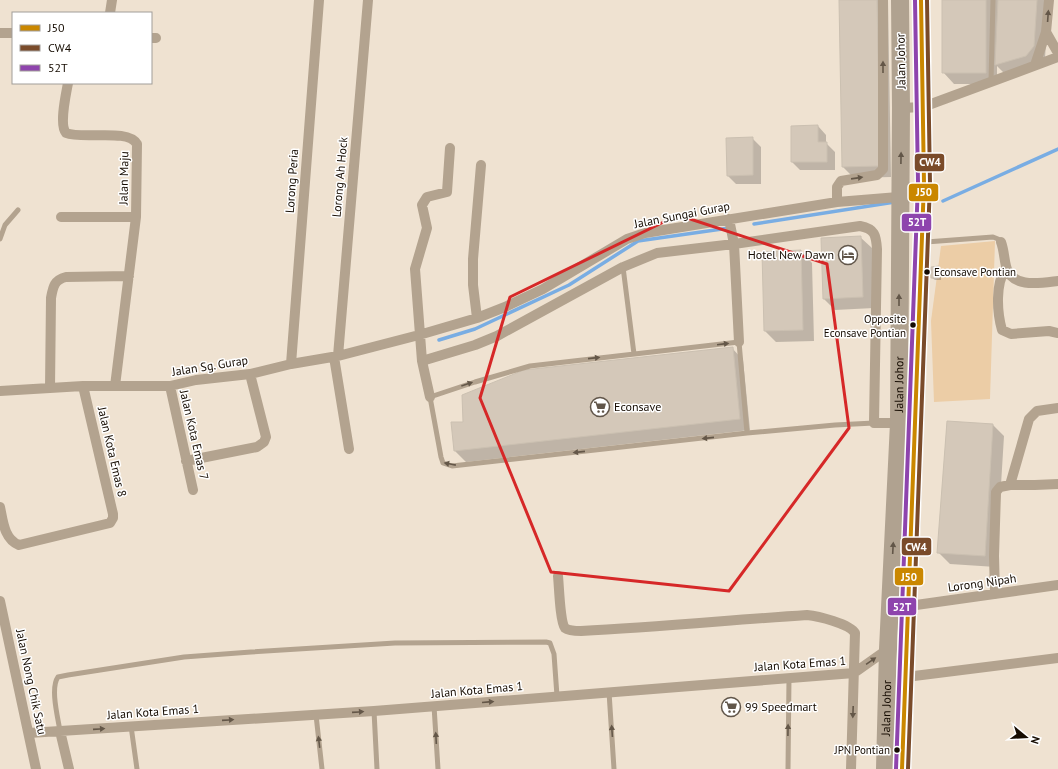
<svg xmlns="http://www.w3.org/2000/svg" width="1058" height="769" font-family="'PT Sans',sans-serif">
  <rect width="100%" height="100%" fill="#efe2d1"/>
  <path fill="#eccda6" d="M 995,241 L 990,399 L 934,402 L 931,321 L 941,246 Z"/>
  <path fill="#0003" d="M 840,0 L 888,0 L 891,177 L 854,178 L 843,167 Z
    M 943,0 L 1049,0 L 1045,58 L 1007,76 L 997,66 L 997,84 L 954,84 L 943,72 Z
    M 818,126 L 826,135 L 826,143 L 835,152 L 835,170 L 800,170 L 792,162 L 792,127 Z
    M 752,138 L 761,147 L 761,184 L 736,184 L 728,176 Z
    M 860,237 L 872,248 L 874,308 L 835,310 L 824,299 Z
    M 801,251 L 812,263 L 814,341 L 776,342 L 765,331 L 763,253 Z
    M 939,267 L 941,270 L 941,280 L 935,280 L 932,278 Z
    M 732,348 L 743,360 L 750,430 L 466,462 L 455,451 L 452,423 L 464,423 Z
    M 947,422 L 993,425 L 1004,436 L 996,567 L 950,564 L 938,552 Z"/>
  <g fill="none" stroke-linecap="round" stroke-linejoin="round">
    <path stroke="#79ade3" stroke-width="3.5" d="M 943,201 L 1058,149
      M 754,224 L 895,202
      M 439,340 L 475,329 L 569,285 L 638,241 L 729,228"/>
  </g>
  <path fill="#d4c8b9" stroke="#cbc0b1" d="M 839,0 L 877,0 L 880,166 L 842,167 Z
    M 942,0 L 986,0 L 986,73 L 942,73 Z
    M 998,0 L 1037,0 L 1034,46 L 1026,56 L 995,65 Z
    M 818,125 L 818,142 L 827,142 L 827,162 L 791,162 L 791,126 Z
    M 753,137 L 753,175 L 727,176 L 726,138 Z
    M 861,236 L 863,297 L 823,299 L 821,238 Z
    M 801,250 L 803,330 L 764,331 L 762,252 Z
    M 939,266 L 939,278 L 931,278 L 931,267 Z
    M 733,347 L 740,419 L 454,451 L 451,422 L 463,422 L 462,395 L 524,370 Z
    M 947,421 L 993,424 L 985,556 L 937,553 Z"/>
  <g fill="none" stroke-linecap="round" stroke-linejoin="round">
    <path stroke="#b3a38f" stroke-width="5" d="M 991,82 L 993,0
      M 0,239 L 5,225 L 18,210
      M 926,242 L 993,237 L 998,239 L 1001,242
      M 623,267 L 634,354
      M 747,433 L 452,466 L 443,463 L 441,457 L 430,397 L 475,382 L 530,366 L 739,342 L 747,433 L 835,425 L 874,423
      M 609,692 L 614,769
      M 434,706 L 438,769
      M 374,711 L 377,769
      M 316,715 L 322,769
      M 131,726 L 137,769
      M 60,731 C 58,718 50,688 58,677 L 68,675 L 184,657 L 251,652 L 395,643 L 546,642 L 550,643 L 554,654 L 557,696
      M 788,769 L 789,678"/>
    <path stroke="#b3a38f" stroke-width="10" d="M 110,13 L 112,0
      M 1046,32 L 1058,53
      M 0,33 L 13,33
      M 151,38 L 156,38
      M 1035,65 L 1046,32 L 1049,0
      M 68,83 C 66,94 59,125 66,133 C 83,140 128,128 137,144 L 136,217 L 115,386
      M 901,108 L 923,107 L 1058,57
      M 837,202 L 837,187 L 841,181 L 877,175 L 883,169 L 883,0
      M 61,217 L 136,217
      M 729,219 L 734,244 L 739,342
      M 1001,242 C 1004,250 1004,258 1006,266 C 1011,289 1041,283 1058,281
      M 1006,268 C 995,284 997,312 1002,330 L 1011,334 L 1049,331 L 1058,333
      M 477,318 L 473,285 L 473,259 L 481,165
      M 338,356 L 368,0
      M 334,357 L 349,449
      M 422,361 L 475,345 L 497,336 L 623,267 L 657,253 L 734,244 L 860,226 C 875,229 876,235 877,249 L 874,423 L 899,423
      M 291,364 L 319,0
      M 170,386 L 193,490
      M 50,388 L 51,298 C 53,287 54,280 66,277 L 129,276
      M 0,391 L 83,386 L 170,386 L 196,380 L 250,374 L 291,364 L 338,356 L 419,335 L 477,318 L 505,307 L 543,289 L 627,239 L 645,233 L 837,202 L 923,195
      M 430,397 L 422,361 L 415,269 L 427,228 L 422,205 L 427,197 L 447,192 L 450,148
      M 186,461 L 257,447 L 264,442 L 266,437 L 250,374
      M 1010,485 L 1035,485 L 1058,484
      M 0,507 C 3,521 4,539 19,545 L 110,523 L 113,518 L 113,514 L 83,386
      M 558,576 C 559,585 560,622 565,628 C 569,631 577,631 581,631 C 657,627 732,620 807,615 C 818,616 850,624 855,633 L 851,769
      M 995,594 L 994,556 L 996,492 L 1000,487 L 1010,485 L 1029,419 L 1037,411 L 1058,408
      M 0,601 L 36,769
      M 909,606 L 1058,585
      M 906,677 L 1058,658
      M 60,731 L 69,769
      M 29,733 L 374,711 L 854,673 L 888,649"/>
    <g stroke="#b0a290" stroke-width="18">
      <path id="s1" d="M 885,769 L 888,649 L 899,423 L 901,108 L 900,0"/>
      <path d="M 902,769 L 922,242 L 924,183 L 921,0"/>
    </g>
    <g stroke="#fff" stroke-width="7">
      <path id="bus-1" d="M 902,769 L 924,183 L 921,0"/>
    </g>
    <g stroke="#fff" stroke-width="7">
      <path id="bus-2" d="M 908,769 L 930,183 L 927,0"/>
    </g>
    <g stroke="#fff" stroke-width="7">
      <path id="bus-3" d="M 896,769 L 918,183 L 915,0"/>
    </g>
    <use href="#bus-1" stroke="#ca8700" stroke-width="4"/>
    <use href="#bus-2" stroke="#7a4b2a" stroke-width="4"/>
    <use href="#bus-3" stroke="#8e44ad" stroke-width="4"/>
  </g>
  <defs><path id="oneway-solid" d="M-6-.8H1V-3.2L6.5 0L1 3.2V.8H-6Z"/></defs>
  <g fill="#645748">
    <use href="#oneway-solid" transform="translate(1048 16) rotate(-86)"/>
    <use href="#oneway-solid" transform="translate(883 67) rotate(-90)"/>
    <use href="#oneway-solid" transform="translate(857 178) rotate(-8)"/>
    <use href="#oneway-solid" transform="translate(723 344) rotate(-7)"/>
    <use href="#oneway-solid" transform="translate(594 358) rotate(-6)"/>
    <use href="#oneway-solid" transform="translate(467 384) rotate(-19)"/>
    <use href="#oneway-solid" transform="translate(708 438) rotate(174)"/>
    <use href="#oneway-solid" transform="translate(579 452) rotate(174)"/>
    <use href="#oneway-solid" transform="translate(450 464) rotate(-169)"/>
    <use href="#oneway-solid" transform="translate(871 661) rotate(-35)"/>
    <use href="#oneway-solid" transform="translate(488 702) rotate(-5)"/>
    <use href="#oneway-solid" transform="translate(358 712) rotate(-4)"/>
    <use href="#oneway-solid" transform="translate(853 712) rotate(92)"/>
    <use href="#oneway-solid" transform="translate(228 720) rotate(-4)"/>
    <use href="#oneway-solid" transform="translate(99 729) rotate(-4)"/>
    <use href="#oneway-solid" transform="translate(788 730) rotate(-89)"/>
    <use href="#oneway-solid" transform="translate(612 731) rotate(-94)"/>
    <use href="#oneway-solid" transform="translate(436 738) rotate(-93)"/>
    <use href="#oneway-solid" transform="translate(319 742) rotate(-97)"/>
  </g>
  <g fill="#625648">
    <use href="#oneway-solid" transform="translate(901 158) rotate(-89)"/>
    <use href="#oneway-solid" transform="translate(899 300) rotate(-90)"/>
    <use href="#oneway-solid" transform="translate(893 548) rotate(-87)"/>
  </g>
  <path fill="none" stroke="#d62828" stroke-width="3" stroke-linejoin="round" d="M 678,215 L 827,264 L 849,428 L 729,591 L 551,572 L 480,398 L 510,297 Z"/>
  <defs>
    <g id="hotel-ring" transform="scale(1)"><circle r="9.5" fill="#fff" stroke="#61564a" stroke-width="1.5"/><path d="M-6-4.5h1.5V1H6V5H4.5V3h-9V5H-6ZM-4 0a1.8 1.8 0 1 1 3.6 0ZM.5 0V-2.5h3Q6-2.5 6 0Z" fill="#61564a"/></g>
    <g id="supermarket-ring" transform="scale(1)"><circle r="9.5" fill="#fff" stroke="#61564a" stroke-width="1.5"/><path d="M-6-5.5h2.5l.6 2H6L4.5 2H-2.5L-4.4-4H-6ZM-1.5 3.2a1.3 1.3 0 1 0 .1 0ZM3 3.2a1.3 1.3 0 1 0 .1 0Z" fill="#61564a"/></g>
  </defs>
  <g fill-rule="evenodd">
    <use href="#hotel-ring" x="848" y="255"/>
    <use href="#supermarket-ring" x="600" y="407"/>
    <use href="#supermarket-ring" x="731" y="707"/>
  </g>
  <g fill="#150b01" stroke="#fff" stroke-width="1.5">
    <circle cx="927" cy="272" r="3.5"/>
    <circle cx="913" cy="325" r="3.5"/>
    <circle cx="897" cy="750" r="3.5"/>
  </g>
  <g text-anchor="middle" stroke-width="3" stroke-linejoin="round" paint-order="stroke">
    <g font-size="11" fill="#150b01" stroke="#fff" text-anchor="end">
      <text x="934" y="276" text-anchor="start">Econsave Pontian</text>
      <text x="906" y="323">Opposite<tspan x="906" dy="14">Econsave Pontian</tspan></text>
      <text x="890" y="754">JPN Pontian</text>
    </g>
    <g font-size="12" fill="#150b01" stroke="#fff">
      <text transform="translate(901 61) rotate(-91)" y="4">Jalan Johor</text>
      <text transform="translate(340 177) rotate(-85)" y="4">Lorong Ah Hock</text>
      <text transform="translate(124 178) rotate(-89)" y="4">Jalan Maju</text>
      <text transform="translate(292 181) rotate(-86)" y="4">Lorong Peria</text>
      <text transform="translate(682 215) rotate(-11)" y="4">Jalan Sungai Gurap</text>
      <text transform="translate(210 366) rotate(-9)" y="4">Jalan Sg. Gurap</text>
      <text dy="4" stroke="none"><textPath href="#s1" startOffset="385">Jalan Johor</textPath></text>
      <text transform="translate(194 435) rotate(77)" y="4">Jalan Kota Emas 7</text>
      <text transform="translate(112 452) rotate(77)" y="4">Jalan Kota Emas 8</text>
      <text transform="translate(982 583) rotate(-8)" y="4">Lorong Nipah</text>
      <text transform="translate(800 664) rotate(-4)" y="4">Jalan Kota Emas 1</text>
      <text transform="translate(31 682) rotate(78)" y="4">Jalan Nong Chik Satu</text>
      <text transform="translate(477 690) rotate(-5)" y="4">Jalan Kota Emas 1</text>
      <text dy="4" stroke="none"><textPath href="#s1" startOffset="61">Jalan Johor</textPath></text>
      <text transform="translate(153 712) rotate(-4)" y="4">Jalan Kota Emas 1</text>
    </g>
    <g font-size="12" fill="#150b01" stroke="#fff" text-anchor="start">
      <text x="834" y="259" text-anchor="end">Hotel New Dawn</text>
      <text x="614" y="411">Econsave</text>
      <text x="745" y="711">99 Speedmart</text>
    </g>
  </g>
  <g stroke="#fff" stroke-width="1.5">
    <rect x="914" y="153" width="31" height="19" rx="4" fill="#7a4b2a"/>
    <rect x="908" y="183" width="31" height="19" rx="4" fill="#ca8700"/>
    <rect x="901" y="213" width="31" height="19" rx="4" fill="#8e44ad"/>
    <rect x="901" y="537" width="31" height="19" rx="4" fill="#7a4b2a"/>
    <rect x="894" y="567" width="30" height="19" rx="4" fill="#ca8700"/>
    <rect x="887" y="597" width="30" height="19" rx="4" fill="#8e44ad"/>
  </g>
  <g font-size="11" text-anchor="middle" font-weight="bold" fill="#fff">
    <text x="930" y="166">CW4</text>
    <text x="924" y="196">J50</text>
    <text x="917" y="226">52T</text>
    <text x="916" y="551">CW4</text>
    <text x="909" y="581">J50</text>
    <text x="902" y="611">52T</text>
  </g>
  <rect x="12" y="12" width="140" height="72" fill="#ffffff" stroke="#a19d99"/>
  <rect x="20" y="25" width="20" height="6" fill="#ca8700" stroke="#a19d99"/>
  <text x="48" y="32" font-size="12" fill="#150b01">J50</text>
  <rect x="20" y="45" width="20" height="6" fill="#7a4b2a" stroke="#a19d99"/>
  <text x="48" y="52" font-size="12" fill="#150b01">CW4</text>
  <rect x="20" y="65" width="20" height="6" fill="#8e44ad" stroke="#a19d99"/>
  <text x="48" y="72" font-size="12" fill="#150b01">52T</text>
  <g transform="translate(1026 737) rotate(108)" stroke="#ffffff" stroke-width="3" paint-order="stroke">
  <path d="M0-3L7 15L0 10L-7 15Z" fill="#150b01"/>
  <text y="-6" font-size="11" font-weight="bold" text-anchor="middle" fill="#150b01">N</text>
  </g>
</svg>
